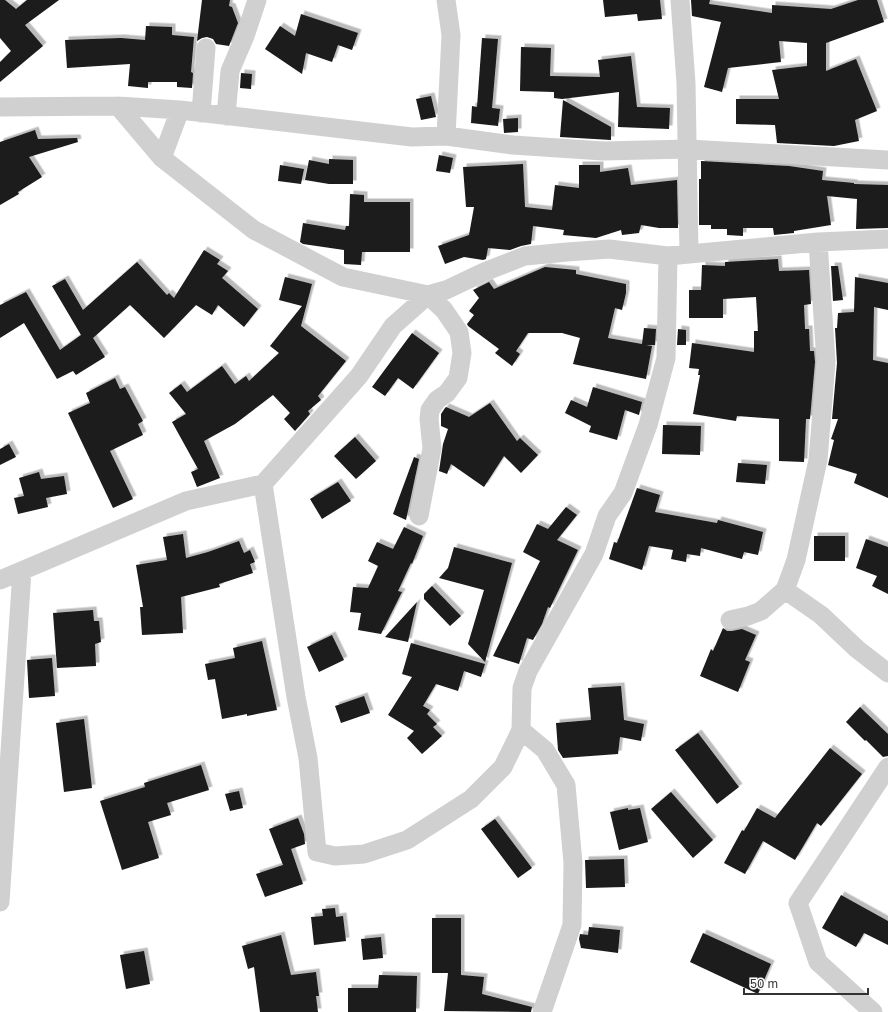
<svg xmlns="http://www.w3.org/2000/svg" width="888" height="1012" font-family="'Golos Text',sans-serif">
  <defs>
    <filter id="shadow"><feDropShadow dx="3.5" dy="-3.5" stdDeviation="0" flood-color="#0004"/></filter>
  </defs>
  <rect width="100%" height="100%" fill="#fff"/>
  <path fill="#1a1a1a" filter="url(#shadow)" d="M 0,0 L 5,0 L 16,9 L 27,0 L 59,0 L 25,25 L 43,46 L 0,82 L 0,62 L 11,51 L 0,38 Z
    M 202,0 L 230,0 L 229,6 L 232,7 L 238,23 L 229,46 L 216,44 L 213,39 L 207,37 L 202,38 L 197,41 Z
    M 603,0 L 660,0 L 662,19 L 638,21 L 637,14 L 605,17 Z
    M 691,0 L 710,0 L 709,4 L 772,13 L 772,5 L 831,9 L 858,0 L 877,0 L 884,22 L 826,43 L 826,71 L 856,59 L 877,111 L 855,120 L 859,141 L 834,146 L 777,143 L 775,125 L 736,124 L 736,99 L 779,99 L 772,70 L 807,66 L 807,43 L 779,41 L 781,62 L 728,68 L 722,92 L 704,87 L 721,22 L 692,16 Z
    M 301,14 L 358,33 L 352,50 L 338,45 L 332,62 L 306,53 L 302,74 L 265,49 L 280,26 L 295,36 Z
    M 146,26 L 172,27 L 172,35 L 194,37 L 191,72 L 193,73 L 192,88 L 177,87 L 177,82 L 148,82 L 148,88 L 128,86 L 130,64 L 67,68 L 65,40 L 121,38 L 145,40 Z
    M 482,38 L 498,39 L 492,108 L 500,109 L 498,126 L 471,123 L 472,106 L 477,107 Z
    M 521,47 L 551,48 L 550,76 L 600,77 L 598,60 L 631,56 L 637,107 L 670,108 L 669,129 L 618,127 L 619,92 L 562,99 L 554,98 L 554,92 L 520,91 Z
    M 241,73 L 252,74 L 251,89 L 240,88 Z
    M 431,96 L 436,117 L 421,120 L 416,99 Z
    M 563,100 L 611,127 L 611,140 L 560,137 Z
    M 518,118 L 518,132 L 504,133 L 503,119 Z
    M 35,130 L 38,139 L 77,138 L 78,142 L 29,157 L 42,177 L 18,192 L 19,194 L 0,205 L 0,142 Z
    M 439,155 L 453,158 L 450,173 L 436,171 Z
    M 329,159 L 353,160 L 353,184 L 329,184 L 305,180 L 309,160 L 329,164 Z
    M 701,161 L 789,166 L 823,171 L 822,180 L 854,183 L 854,184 L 888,185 L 888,228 L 856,229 L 857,199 L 827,196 L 831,225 L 794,231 L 794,233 L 774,235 L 773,228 L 743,228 L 743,236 L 727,235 L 727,229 L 711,229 L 711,225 L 699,225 L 699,179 L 701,179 Z
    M 523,164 L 525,207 L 552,210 L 555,185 L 579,188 L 579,165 L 600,165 L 600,172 L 628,168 L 631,185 L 677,180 L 678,228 L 659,228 L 641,225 L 639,233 L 622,235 L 621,230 L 596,238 L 563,235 L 564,230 L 533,226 L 531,244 L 521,246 L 510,250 L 488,248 L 486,259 L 483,260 L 464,257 L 445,264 L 438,246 L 469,235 L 474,207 L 466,207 L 463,167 Z
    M 280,165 L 304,169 L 301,184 L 278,181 Z
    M 350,194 L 364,195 L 364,202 L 410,202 L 410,252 L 362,252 L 361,265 L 344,264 L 344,250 L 303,244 L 300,242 L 303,223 L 345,230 L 346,226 L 349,226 Z
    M 204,250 L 220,260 L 217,264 L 228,271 L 222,278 L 258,309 L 244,327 L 218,305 L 212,315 L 196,305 L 164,338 L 130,305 L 93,338 L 105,357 L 76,375 L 73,371 L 57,379 L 24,323 L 0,338 L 0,305 L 26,292 L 60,350 L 81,335 L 52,286 L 65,279 L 83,310 L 137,262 L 167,295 L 169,293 L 174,298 Z
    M 778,259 L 779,271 L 809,270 L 811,304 L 804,305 L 805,329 L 809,329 L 810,351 L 814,351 L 815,362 L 810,419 L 806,419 L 804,462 L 779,461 L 779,419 L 737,416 L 736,421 L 693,414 L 700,375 L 698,375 L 699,369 L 689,368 L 692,343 L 754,352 L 754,331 L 758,331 L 756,297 L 723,299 L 723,318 L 689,318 L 689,290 L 701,290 L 702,265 L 725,266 L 725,262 Z
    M 831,266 L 838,266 L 843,300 L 833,301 Z
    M 545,267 L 576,270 L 576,274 L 626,284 L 626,293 L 622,310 L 615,308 L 608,338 L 642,344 L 644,328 L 656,329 L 655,345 L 646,345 L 652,346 L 646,379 L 573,364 L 580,338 L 562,333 L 528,333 L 516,351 L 520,354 L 512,366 L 495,353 L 499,349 L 468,326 L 467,324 L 474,315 L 469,311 L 479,298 L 473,290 L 489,282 L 494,289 Z
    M 285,277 L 312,284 L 301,326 L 346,361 L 318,396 L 321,400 L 308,411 L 310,414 L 295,431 L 284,419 L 290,413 L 273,395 L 235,424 L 204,441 L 220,478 L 197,487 L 191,472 L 198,469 L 172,422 L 186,414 L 169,393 L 181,384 L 187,392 L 222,366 L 235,384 L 246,376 L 249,381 L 279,353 L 270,346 L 302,306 L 279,300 Z
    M 855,277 L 888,283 L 888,310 L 874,307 L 873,360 L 888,363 L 888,498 L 854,483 L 857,474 L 828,465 L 834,440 L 831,439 L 838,419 L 832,419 L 837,363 L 835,328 L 837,328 L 838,313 L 854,312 Z
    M 678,329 L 686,330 L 686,345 L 677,345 Z
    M 412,333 L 439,353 L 413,389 L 398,378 L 385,396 L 372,387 Z
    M 115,378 L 120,389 L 125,387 L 143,421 L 138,424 L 143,435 L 110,451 L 133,499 L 113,508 L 68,413 L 90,403 L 86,393 Z
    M 593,387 L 642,402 L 639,415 L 625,410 L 617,440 L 589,432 L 591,426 L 565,413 L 571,400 L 587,407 Z
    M 490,403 L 517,441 L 520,438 L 538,455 L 521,473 L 504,456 L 484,487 L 451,464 L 447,474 L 439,471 L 443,444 L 448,429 L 441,426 L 441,414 L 445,408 L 446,407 L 469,417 Z
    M 663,425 L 701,426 L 700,455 L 662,454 Z
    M 355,437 L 376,461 L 356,479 L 334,456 Z
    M 9,444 L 16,457 L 0,465 L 0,449 Z
    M 414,457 L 419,459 L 406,520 L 393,514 Z
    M 738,463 L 767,465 L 765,484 L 736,482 Z
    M 39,472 L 41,479 L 64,476 L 67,494 L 46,498 L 48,507 L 18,514 L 14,498 L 24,496 L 19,478 Z
    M 338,482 L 351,501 L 322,519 L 310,499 Z
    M 637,488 L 660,495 L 655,512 L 717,523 L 718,520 L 763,532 L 758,555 L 744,552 L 742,559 L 701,548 L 700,556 L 687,554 L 686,562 L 671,559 L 673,550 L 649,546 L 642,570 L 609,559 L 614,542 L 617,543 Z
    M 566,507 L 577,515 L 557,540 L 578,550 L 550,608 L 548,607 L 542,624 L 533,640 L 527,638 L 519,664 L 493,656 L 540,561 L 523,552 L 537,524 L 548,529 Z
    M 404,527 L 423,536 L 412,564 L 411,563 L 398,591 L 402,592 L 381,634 L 358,630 L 361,613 L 350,612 L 353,587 L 368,588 L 378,566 L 368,561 L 377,542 L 393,549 Z
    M 183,534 L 186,558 L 208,552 L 239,541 L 244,553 L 250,550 L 255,562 L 250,564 L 253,573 L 219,584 L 220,587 L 181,597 L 183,633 L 142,635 L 140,607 L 143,607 L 136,565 L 167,560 L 163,537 Z
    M 814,536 L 845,536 L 845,561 L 814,561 Z
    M 866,539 L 888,547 L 888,594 L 872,586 L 877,576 L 856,568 Z
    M 454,547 L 512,563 L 485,662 L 468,644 L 484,590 L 439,578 L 448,568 Z
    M 432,586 L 461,616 L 450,626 L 424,599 L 424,594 Z
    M 417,602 L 408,642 L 385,637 Z
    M 93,610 L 94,621 L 99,621 L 101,642 L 95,644 L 96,666 L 57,668 L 53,613 Z
    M 723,628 L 727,631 L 732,631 L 742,629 L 756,635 L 745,660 L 750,662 L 738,692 L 700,676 L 711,649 L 713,651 Z
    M 332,635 L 344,660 L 319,672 L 307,647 Z
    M 262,641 L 277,710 L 247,716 L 247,714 L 222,719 L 215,679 L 208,680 L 205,664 L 235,658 L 233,648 Z
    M 411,643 L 485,664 L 481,677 L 464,671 L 458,691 L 436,684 L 423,706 L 430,710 L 427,714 L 437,724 L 433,727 L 442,736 L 422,754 L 407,738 L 414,731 L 388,715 L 412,677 L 402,674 Z
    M 52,658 L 55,696 L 29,698 L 27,660 Z
    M 621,686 L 624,720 L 644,724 L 641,741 L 620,737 L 618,754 L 563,758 L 558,750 L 556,723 L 591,720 L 588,688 Z
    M 364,696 L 370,713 L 341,723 L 335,706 Z
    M 860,707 L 888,734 L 888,756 L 883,757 L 866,740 L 865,741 L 846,722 Z
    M 84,719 L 92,788 L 64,792 L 56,723 Z
    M 698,733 L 739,787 L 717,804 L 675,750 Z
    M 830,748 L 862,774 L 821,826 L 817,823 L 795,860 L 763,841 L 745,874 L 724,863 L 742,830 L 744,831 L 757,808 L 775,818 Z
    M 201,765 L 209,790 L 167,803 L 171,815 L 148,822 L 159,858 L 122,870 L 100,801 L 145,787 L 144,783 Z
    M 239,791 L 243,808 L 230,811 L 225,794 Z
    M 671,792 L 713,840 L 693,858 L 651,809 Z
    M 628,808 L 628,810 L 640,808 L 648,842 L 619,850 L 610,812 Z
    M 298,818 L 304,834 L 305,844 L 291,849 L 303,884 L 265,897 L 256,874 L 283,865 L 269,829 Z
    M 495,819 L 532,868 L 518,878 L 481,829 Z
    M 624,859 L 625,887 L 586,888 L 585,860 Z
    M 841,895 L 888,921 L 888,945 L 864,933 L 856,947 L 822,928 Z
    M 335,908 L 336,917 L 343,916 L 346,941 L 314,945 L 311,917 L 323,916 L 322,909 Z
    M 432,918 L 461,918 L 461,975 L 484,977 L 482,994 L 532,1007 L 531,1012 L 444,1011 L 448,973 L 432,973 Z
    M 589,927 L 620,930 L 618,953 L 581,948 L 579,939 L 580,934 L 588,935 Z
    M 703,933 L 771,964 L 758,994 L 690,962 Z
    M 281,935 L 291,975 L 316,972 L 319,996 L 316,996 L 318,1012 L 260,1012 L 254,967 L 248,969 L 242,946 Z
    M 381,937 L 383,958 L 363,960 L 361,939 Z
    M 144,951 L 150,984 L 126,989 L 120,955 Z
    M 379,975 L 417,976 L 416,1012 L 348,1012 L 348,988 L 378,988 Z"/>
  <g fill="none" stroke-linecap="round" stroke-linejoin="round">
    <path stroke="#d0d0d0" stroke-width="19" d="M 446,0 L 451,35 L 446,136
      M 680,0 L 686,83 L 689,254
      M 118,106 L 162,158 L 254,230 L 343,277 L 428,295 L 444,310 L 459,332 L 462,353 L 458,378 L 447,393 L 437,400 L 430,410 L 429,419 L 432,448 L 419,516
      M 0,107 L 118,106 L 180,110 L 412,137 L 446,136 L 513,145 L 603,151 L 688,149 L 888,160
      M 201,113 L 206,48
      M 226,116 L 230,71 L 245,36 L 257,0
      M 162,158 L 180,110
      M 263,484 L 296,697 L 308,758 L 317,852 L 335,856 L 364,854 L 407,840 L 471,799 L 503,767 L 521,730 L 522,688 L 528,671 L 594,554 L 607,516 L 623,493 L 648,425 L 666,358 L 668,256
      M 0,580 L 186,501 L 263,484 L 359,376 L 393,326 L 428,295 L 446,290 L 484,272 L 525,256 L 567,252 L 609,249 L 668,256 L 818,242 L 888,239
      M 785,590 L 821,615 L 857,649 L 888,673
      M 730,620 L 748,616 L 761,611 L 785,590 L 796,560 L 818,460 L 826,362 L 818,242
      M 521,730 L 545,750 L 566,785 L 573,863 L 572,925 L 542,1012
      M 0,902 L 22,571
      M 873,1012 L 818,962 L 798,903 L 888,767"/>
  </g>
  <path d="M744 988v6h124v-6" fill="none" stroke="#333333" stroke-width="2"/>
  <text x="750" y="988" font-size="12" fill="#333333" stroke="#ffffff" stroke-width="3" paint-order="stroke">50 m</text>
</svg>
